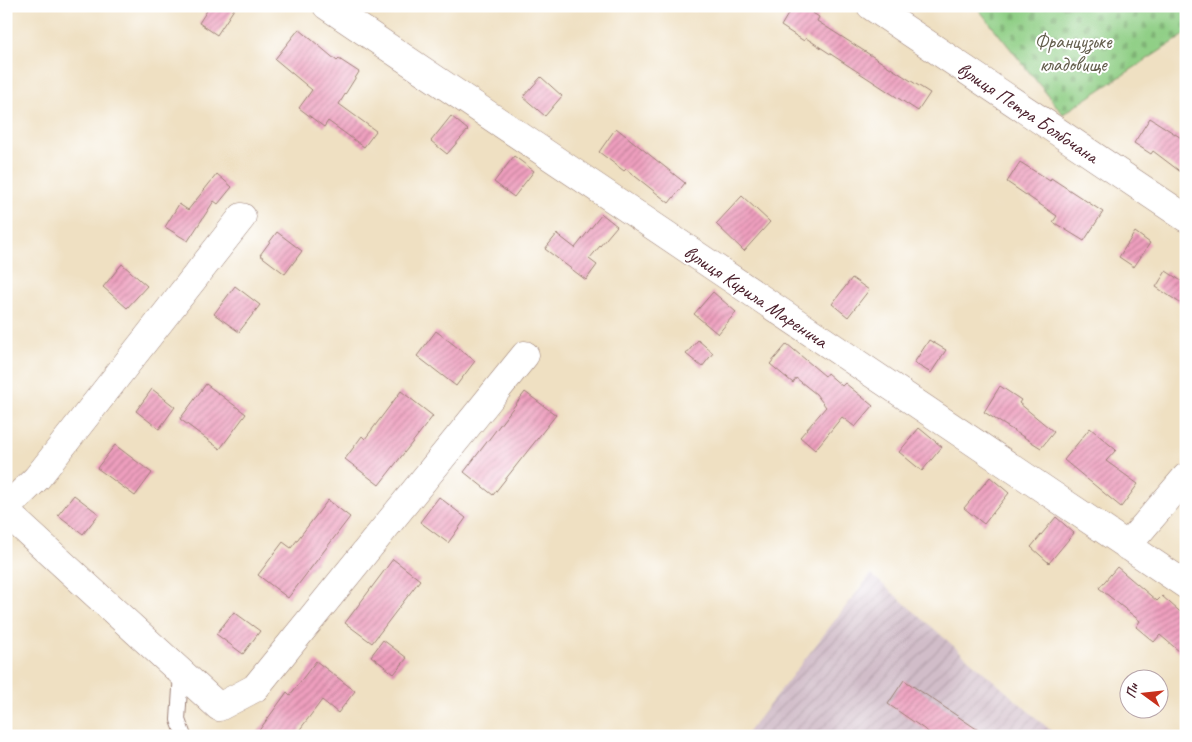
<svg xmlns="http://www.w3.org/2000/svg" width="1192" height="742" font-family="Caveat,sans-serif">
  <defs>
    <pattern id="industrial-furrows" width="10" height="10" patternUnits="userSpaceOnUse" patternTransform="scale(1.25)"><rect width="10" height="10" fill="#d1bdc9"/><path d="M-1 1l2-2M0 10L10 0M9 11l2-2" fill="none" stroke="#b5a2ad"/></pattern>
    <pattern id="cemetery-stones" width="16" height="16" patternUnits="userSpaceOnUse" patternTransform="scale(1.25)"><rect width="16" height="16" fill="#90cf86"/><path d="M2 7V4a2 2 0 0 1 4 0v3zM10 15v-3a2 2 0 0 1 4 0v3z" fill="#7eb174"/></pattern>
    <pattern id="building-hatch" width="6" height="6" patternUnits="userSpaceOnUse" patternTransform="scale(1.25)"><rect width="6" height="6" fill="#ee9fbe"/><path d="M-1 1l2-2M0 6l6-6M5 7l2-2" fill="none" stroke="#c3819b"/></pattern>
  </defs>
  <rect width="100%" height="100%" fill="#fff"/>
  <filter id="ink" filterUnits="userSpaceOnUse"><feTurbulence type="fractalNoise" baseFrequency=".02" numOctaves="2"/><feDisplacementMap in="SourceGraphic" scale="10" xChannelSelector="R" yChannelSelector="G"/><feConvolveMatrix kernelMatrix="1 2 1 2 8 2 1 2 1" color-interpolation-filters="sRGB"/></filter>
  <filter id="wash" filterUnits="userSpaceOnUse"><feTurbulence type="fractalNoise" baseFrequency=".0096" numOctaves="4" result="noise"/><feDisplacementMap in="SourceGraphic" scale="20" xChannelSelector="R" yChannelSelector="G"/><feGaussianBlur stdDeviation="1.12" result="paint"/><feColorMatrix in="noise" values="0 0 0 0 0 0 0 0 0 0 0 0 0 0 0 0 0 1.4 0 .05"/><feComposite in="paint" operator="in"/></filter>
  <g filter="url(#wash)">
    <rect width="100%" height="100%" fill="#efe0c2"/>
    <path fill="url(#industrial-furrows)" d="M 871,574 L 1057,736 L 745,736 Z"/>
    <path fill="url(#cemetery-stones)" stroke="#6d7758" d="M 976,6 L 1186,6 L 1186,34 L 1063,114 Z"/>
    <g id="blocks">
      <path fill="url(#building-hatch)" d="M 210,6 L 236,6 L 217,35 L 199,23 Z
        M 793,6 L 802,6 L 819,17 L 817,21 L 930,93 L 918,111 L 806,38 L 804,41 L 781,26 Z
        M 299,29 L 337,61 L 339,59 L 359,72 L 339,104 L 376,131 L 364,147 L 328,121 L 324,127 L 299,108 L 312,90 L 275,59 Z
        M 541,77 L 562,96 L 545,116 L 523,97 Z
        M 451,116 L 468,130 L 447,154 L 431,141 Z
        M 1150,118 L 1186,141 L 1186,176 L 1153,151 L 1151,154 L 1134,143 Z
        M 616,128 L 685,183 L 669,203 L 626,169 L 624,171 L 599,152 Z
        M 514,156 L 534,171 L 514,197 L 494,182 Z
        M 1020,162 L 1050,181 L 1051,178 L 1103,212 L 1084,241 L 1053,222 L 1057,216 L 1007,182 Z
        M 217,174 L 232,187 L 218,204 L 214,201 L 188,241 L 165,227 L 179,204 L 188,210 Z
        M 742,196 L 770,222 L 744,251 L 716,224 Z
        M 602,214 L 617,226 L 589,259 L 597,265 L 586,280 L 545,249 L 557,234 L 575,248 Z
        M 277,232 L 302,251 L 285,274 L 260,255 Z
        M 1135,232 L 1150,243 L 1134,267 L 1119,257 Z
        M 122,264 L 147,286 L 127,308 L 103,287 Z
        M 1166,271 L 1186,284 L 1186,307 L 1156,287 Z
        M 852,278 L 869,290 L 848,317 L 832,304 Z
        M 235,286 L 260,305 L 239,332 L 214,314 Z
        M 713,292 L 736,312 L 718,334 L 694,314 Z
        M 436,331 L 475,361 L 456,386 L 417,356 Z
        M 698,340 L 713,353 L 702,367 L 686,354 Z
        M 929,340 L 946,350 L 931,373 L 914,363 Z
        M 787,344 L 825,376 L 827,373 L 842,386 L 845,383 L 873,406 L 855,427 L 842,417 L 815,450 L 800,437 L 826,407 L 816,394 L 796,378 L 793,383 L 770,364 Z
        M 206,384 L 246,414 L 220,449 L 180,419 Z
        M 1000,386 L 1021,400 L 1019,403 L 1054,432 L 1041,448 L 984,412 Z
        M 152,389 L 175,407 L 159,429 L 136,411 Z
        M 401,391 L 433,416 L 379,485 L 345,459 L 362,436 L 365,439 Z
        M 525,392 L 556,415 L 493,495 L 464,472 Z
        M 919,428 L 942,447 L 922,471 L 899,452 Z
        M 1090,428 L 1116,450 L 1106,461 L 1138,484 L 1121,507 L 1064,460 Z
        M 115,445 L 152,473 L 135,496 L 97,468 Z
        M 990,477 L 1009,493 L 984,524 L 964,508 Z
        M 74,495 L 99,514 L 83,534 L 58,515 Z
        M 439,497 L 466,518 L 448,543 L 420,522 Z
        M 328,500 L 350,517 L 288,598 L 258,575 L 283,542 L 291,548 Z
        M 1056,517 L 1074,533 L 1049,563 L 1031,547 Z
        M 393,559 L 420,580 L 372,643 L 345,623 Z
        M 1117,567 L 1157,601 L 1162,596 L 1186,617 L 1186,657 L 1160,635 L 1154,642 L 1136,627 L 1140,621 L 1099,588 Z
        M 234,612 L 260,631 L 243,654 L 216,634 Z
        M 383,640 L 407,658 L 394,674 L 371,656 Z
        M 316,661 L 355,691 L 338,713 L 322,700 L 295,736 L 255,736 L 287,692 L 290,695 Z
        M 904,680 L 987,736 L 934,736 L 888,704 Z"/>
    </g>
  </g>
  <g filter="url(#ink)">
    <use href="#blocks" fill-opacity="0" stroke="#9c8076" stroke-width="1"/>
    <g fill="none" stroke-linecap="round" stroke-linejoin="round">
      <g stroke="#9c8076" stroke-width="16">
        <path id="lane" d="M 181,673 L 178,720 L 184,736"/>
      </g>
      <g stroke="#9c8076" stroke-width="29">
        <path id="street" d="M 327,6 L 1186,585
          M 871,6 L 1186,218
          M 6,508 L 37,478 L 242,217
          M 6,512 L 219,707 L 255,688 L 525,355
          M 1127,546 L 1186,477"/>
      </g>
      <use href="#lane" stroke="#fff" stroke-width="14"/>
      <use href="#street" stroke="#fff" stroke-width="28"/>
    </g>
  </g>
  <g text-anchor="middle" stroke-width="4" stroke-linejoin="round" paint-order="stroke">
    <g font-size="20" fill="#625d4b" stroke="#fff">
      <text x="1073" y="48">Французьке<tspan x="1073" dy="23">кладовище</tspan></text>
    </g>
    <g font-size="20" fill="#4a1f2b" stroke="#fff">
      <text transform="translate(1028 112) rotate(34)" y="7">вулиця Петра Болбочана</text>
      <text transform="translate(756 296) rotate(34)" y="7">вулиця Кирила Маренича</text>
    </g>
  </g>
  <rect width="1192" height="742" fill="none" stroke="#fff" stroke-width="25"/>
  <g transform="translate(1144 694) rotate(285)"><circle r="24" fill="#ffffff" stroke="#b7a5aa"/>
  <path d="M0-4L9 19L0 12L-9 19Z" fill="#c8321e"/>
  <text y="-8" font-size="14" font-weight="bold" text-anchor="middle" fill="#4a1f2b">Пн</text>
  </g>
</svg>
